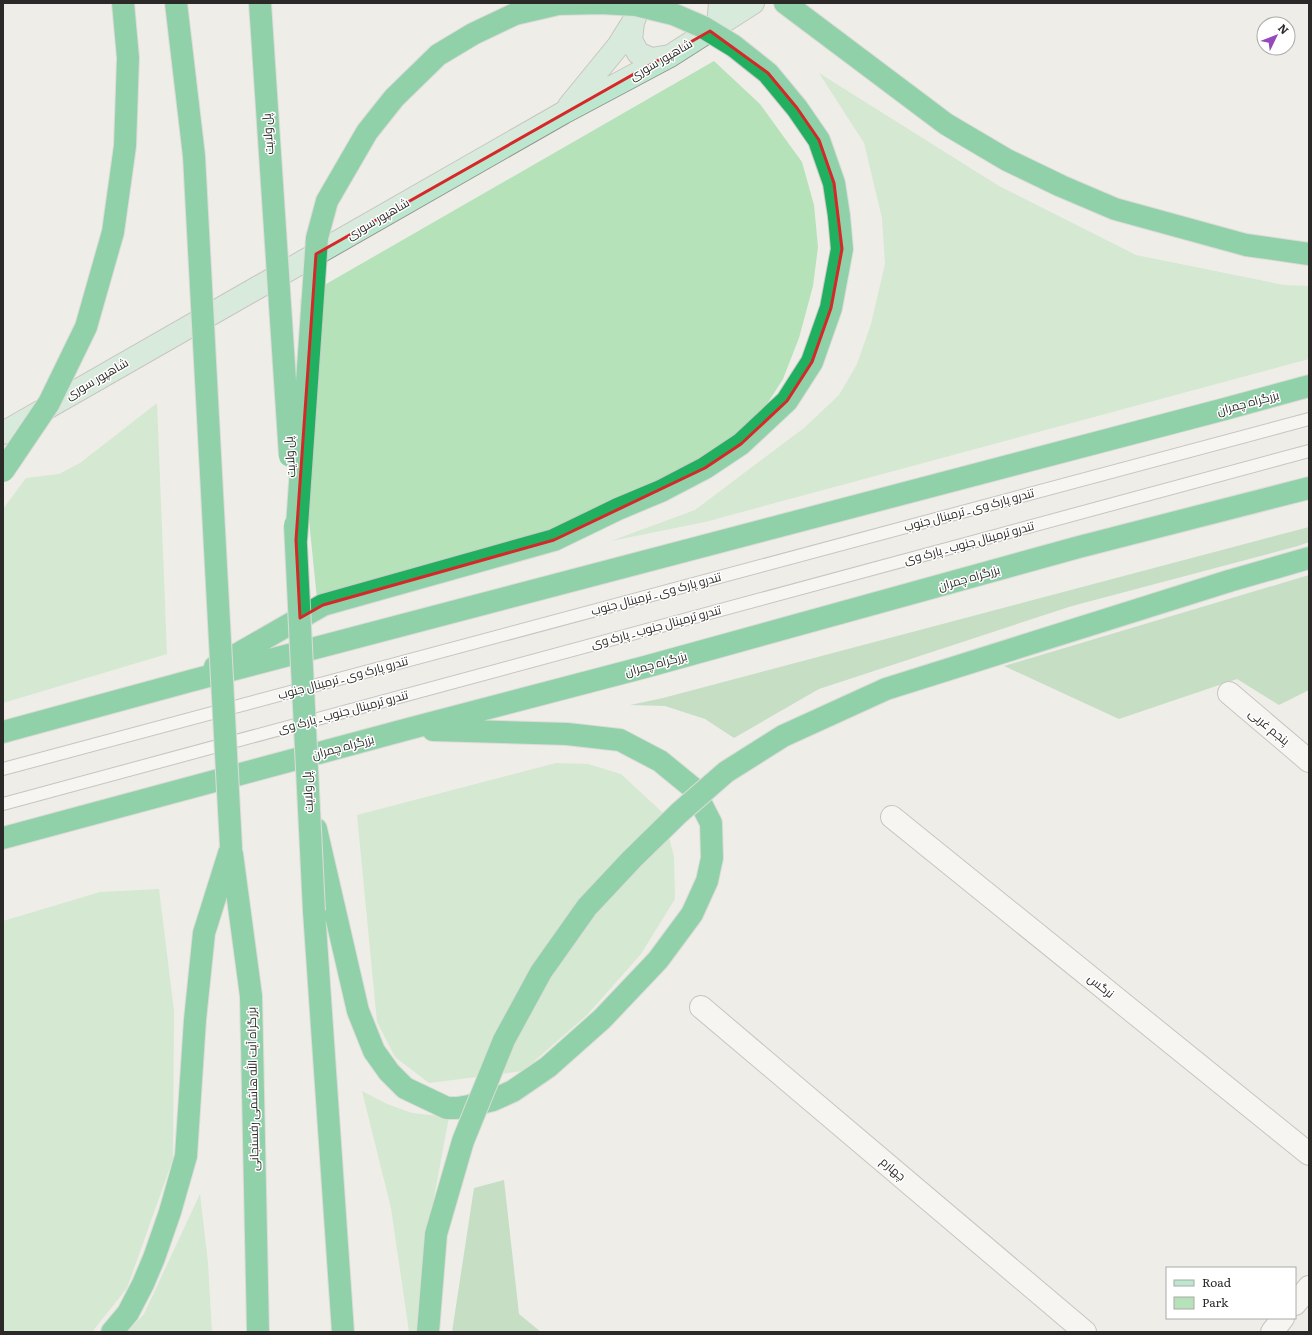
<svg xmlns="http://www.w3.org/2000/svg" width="1312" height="1335" font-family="Literata,Cairo,serif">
  <rect width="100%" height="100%" fill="#efede8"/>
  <path fill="#b6e2b9" d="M 714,61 L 760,104 L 802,162 L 814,205 L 818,247 L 813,286 L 799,338 L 783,379 L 765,407 L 741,434 L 694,471 L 560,529 L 317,599 L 302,451 L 299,375 L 300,299 Z
    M 819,73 L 999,186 L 1136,255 L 1284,285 L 1309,286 L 1309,359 L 705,522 L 611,541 L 695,510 L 804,428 L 839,395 L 857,364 L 871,324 L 885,264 L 882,218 L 864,143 Z
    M 157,403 L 167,654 L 3,703 L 3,509 L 26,478 L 59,474 L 80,463 Z
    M 556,763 L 588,764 L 621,774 L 663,813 L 674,857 L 675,899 L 641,954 L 587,1015 L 523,1071 L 429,1083 L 395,1057 L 377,1022 L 357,815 Z
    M 159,889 L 174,1011 L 173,1159 L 127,1288 L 92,1332 L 3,1332 L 3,921 L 100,892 Z
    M 362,1091 L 387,1104 L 412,1113 L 449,1117 L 426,1240 L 419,1332 L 409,1332 L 391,1208 Z
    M 200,1194 L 208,1263 L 212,1332 L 127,1332 L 144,1314 Z"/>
  <path fill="#95cc9a" d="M 1309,527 L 1309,542 L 1298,546 L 1072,606 L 819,689 L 734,738 L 705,719 L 665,706 L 630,705 L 663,698 Z
    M 1309,575 L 1309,690 L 1279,705 L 1237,679 L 1119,719 L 1004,666 Z
    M 504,1180 L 519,1314 L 541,1332 L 452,1332 L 474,1188 Z"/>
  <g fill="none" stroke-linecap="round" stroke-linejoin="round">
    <g stroke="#969590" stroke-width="14">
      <path id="lane" d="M 3,769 L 1309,419
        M 3,804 L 1309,451"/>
    </g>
    <g stroke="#969590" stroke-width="24">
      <path id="street" d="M 1229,693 L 1309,761
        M 892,817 L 1309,1154
        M 701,1007 L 1085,1332
        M 1295,1304 L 1309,1287
        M 1272,1332 L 1283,1318"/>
    </g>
    <g stroke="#969590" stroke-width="24">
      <path id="secondary" d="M 633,22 L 631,40 L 638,53 L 651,59 L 670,56
        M 718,26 L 720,3
        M 569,106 L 618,46 L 633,22 L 641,3
        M 3,433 L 563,113 L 670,56 L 753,3"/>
    </g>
    <g stroke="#c8c8c7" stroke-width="24">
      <path id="highway" d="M 785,3 L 946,124 L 1007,160 L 1061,186 L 1115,209 L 1246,245 L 1309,254
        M 1229,581 L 1309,558
        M 215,667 L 323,605 L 554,540 L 618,509 L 661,491 L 705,468 L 741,444 L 787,401 L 812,362 L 831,308 L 842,249 L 839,216
        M 3,732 L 190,681 L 1221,410 L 1309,386
        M 316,829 L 358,1011 L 374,1051 L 389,1072 L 405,1088 L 447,1108 L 457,1108 L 469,1106 L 493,1100 L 513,1091 L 548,1067 L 602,1019 L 658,960 L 692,914 L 707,881 L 712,858 L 711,823 L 693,788 L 660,761 L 620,740 L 567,734 L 433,730
        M 3,838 L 408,729 L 645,667 L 1079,547 L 1309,488
        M 232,854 L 251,996 L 258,1332
        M 314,911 L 343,1332
        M 112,1332 L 128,1313 L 143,1284 L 154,1258 L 170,1212 L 186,1156 L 195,1020 L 204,933 L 231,847"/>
    </g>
    <use href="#lane" stroke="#fff" stroke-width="12"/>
    <use href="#street" stroke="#fff" stroke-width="22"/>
    <use href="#secondary" stroke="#bce7cf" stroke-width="22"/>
    <use href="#highway" stroke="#21b05f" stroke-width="22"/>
    <g stroke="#c8c8c7" stroke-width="24" stroke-linecap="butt">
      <path id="highway-bridge" d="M 176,3 L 194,156 L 231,847
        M 260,3 L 290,456
        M 3,471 L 49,403 L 86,327 L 113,232 L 125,146 L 128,58 L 123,3
        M 295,525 L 314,911
        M 296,540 L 317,238 L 327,201 L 367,132 L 394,98 L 438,55 L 473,34 L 515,14 L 558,4 L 601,3 L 636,5 L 673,14 L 703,27 L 734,46 L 768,73 L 797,108 L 819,140 L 834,183 L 839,216
        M 428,1332 L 436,1234 L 463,1141 L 504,1040 L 541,972 L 587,907 L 632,859 L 679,813 L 726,772 L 783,736 L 886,689 L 1229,581"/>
    </g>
    <use href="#highway-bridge" stroke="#21b05f" stroke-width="22"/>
  </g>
  <path d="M0 0H1312V1335H0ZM 710,31 L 768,73 L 797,108 L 819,140 L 834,183 L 842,249 L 831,308 L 812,362 L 787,401 L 741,444 L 705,468 L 554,540 L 323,605 L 300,618 L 296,540 L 316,254 Z" fill="#efede8" fill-opacity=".55" fill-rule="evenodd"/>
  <path fill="none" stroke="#d62828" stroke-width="3" stroke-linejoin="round" d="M 710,31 L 768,73 L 797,108 L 819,140 L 834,183 L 842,249 L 831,308 L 812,362 L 787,401 L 741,444 L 705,468 L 554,540 L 323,605 L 300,618 L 296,540 L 316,254 Z"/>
  <g text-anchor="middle" stroke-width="3" stroke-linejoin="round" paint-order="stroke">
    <g font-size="12" fill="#2b2a28" stroke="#fff">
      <text transform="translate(661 60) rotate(-30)" y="4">شاهپور سوری</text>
      <text transform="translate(268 134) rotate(-94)" y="4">پل ولایت</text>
      <text transform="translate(378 219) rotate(-30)" y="4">شاهپور سوری</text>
      <text transform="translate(97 379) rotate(-30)" y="4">شاهپور سوری</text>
      <text transform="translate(1248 403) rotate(-15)" y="4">بزرگراه چمران</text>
      <text transform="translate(290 457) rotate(-94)" y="4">پل ولایت</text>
      <text transform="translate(969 510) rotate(-15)" y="4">تندرو پارک وی ـ ترمینال جنوب</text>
      <text transform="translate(969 543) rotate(-15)" y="4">تندرو ترمینال جنوب ـ پارک وی</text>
      <text transform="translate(969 578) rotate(-16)" y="4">بزرگراه چمران</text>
      <text transform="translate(656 594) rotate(-15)" y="4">تندرو پارک وی ـ ترمینال جنوب</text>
      <text transform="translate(656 627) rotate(-15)" y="4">تندرو ترمینال جنوب ـ پارک وی</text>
      <text transform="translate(656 664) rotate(-15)" y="4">بزرگراه چمران</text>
      <text transform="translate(343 678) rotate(-15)" y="4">تندرو پارک وی ـ ترمینال جنوب</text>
      <text transform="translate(343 712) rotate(-15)" y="4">تندرو ترمینال جنوب ـ پارک وی</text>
      <text transform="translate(1269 727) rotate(40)" y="4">پنجم غربی</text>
      <text transform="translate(343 747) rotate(-15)" y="4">بزرگراه چمران</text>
      <text transform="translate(308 792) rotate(-93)" y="4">پل ولایت</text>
      <text transform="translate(1101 986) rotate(39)" y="4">نرگس</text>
      <text transform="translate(253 1089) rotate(-91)" y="4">بزرگراه آیت الله هاشمی رفسنجانی</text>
      <text transform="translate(893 1169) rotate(40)" y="4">چهارم</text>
    </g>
  </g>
  <rect width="1312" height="1335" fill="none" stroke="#2b2a28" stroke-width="8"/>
  <rect x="1166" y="1267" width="130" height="52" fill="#ffffff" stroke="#aaaaa9"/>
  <rect x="1174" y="1280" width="20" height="6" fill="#bce7cf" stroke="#aaaaa9"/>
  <text x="1202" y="1287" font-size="12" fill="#2b2a28">Road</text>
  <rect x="1174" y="1297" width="20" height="12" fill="#b6e2b9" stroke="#aaaaa9"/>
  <text x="1202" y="1307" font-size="12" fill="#2b2a28">Park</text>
  <g transform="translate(1276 36) rotate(47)"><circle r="19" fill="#ffffff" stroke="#aaaaa9"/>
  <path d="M0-3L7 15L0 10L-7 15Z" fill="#9549ba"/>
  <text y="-6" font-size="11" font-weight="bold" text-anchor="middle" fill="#2b2a28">N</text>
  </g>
</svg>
